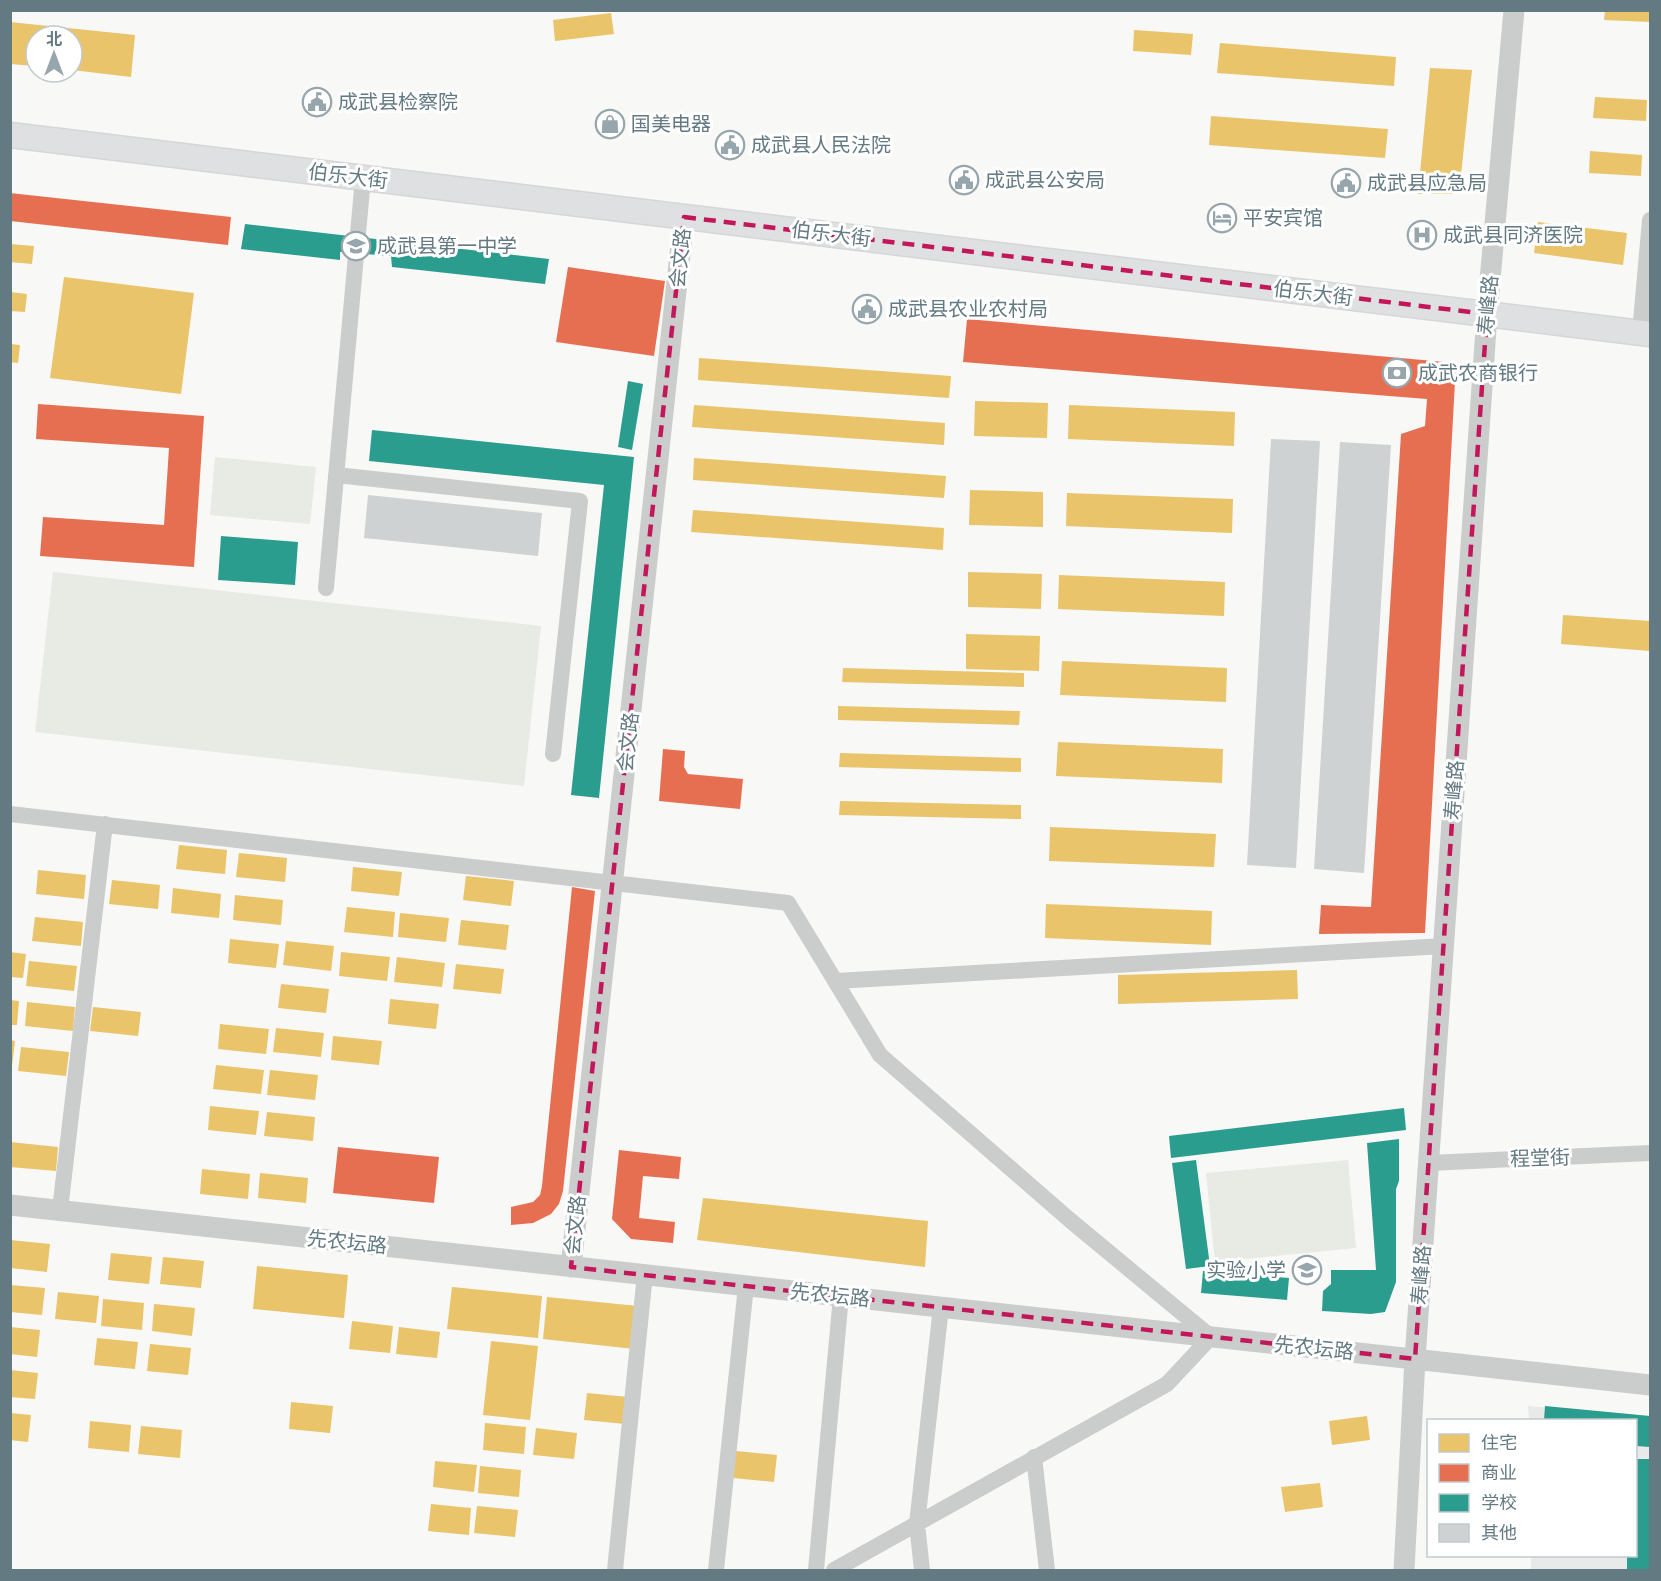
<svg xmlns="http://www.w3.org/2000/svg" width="1661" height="1581" font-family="Montserrat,'Noto Sans SC',sans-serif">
  <rect width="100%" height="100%" fill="#f8f8f7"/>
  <path fill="#e8eae9" d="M 1528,1406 L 1650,1416 L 1650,1570 L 1531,1570 L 1531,1556 L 1636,1556 L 1636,1420 L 1529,1420 Z"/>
  <path fill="#e8eae4" d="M 215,457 L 316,467 L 310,524 L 210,515 Z
    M 53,572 L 541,626 L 524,786 L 35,732 Z
    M 1348,1160 L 1356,1248 L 1215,1262 L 1206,1173 Z"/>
  <path fill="#e9c46a" d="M 1605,10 L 1650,10 L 1650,22 L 1604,20 Z
    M 611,13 L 614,34 L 555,41 L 553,20 Z
    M 10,22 L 135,35 L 131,77 L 72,70 L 72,36 L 36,36 L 36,66 L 10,64 Z
    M 1134,30 L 1193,34 L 1191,55 L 1133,51 Z
    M 1220,43 L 1396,57 L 1394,86 L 1217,73 Z
    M 1430,68 L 1472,70 L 1459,194 L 1418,194 Z
    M 1595,97 L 1647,100 L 1646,121 L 1593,118 Z
    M 1211,116 L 1388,129 L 1385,158 L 1209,145 Z
    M 1590,151 L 1642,155 L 1641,176 L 1589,173 Z
    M 1538,222 L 1627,233 L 1623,265 L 1534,253 Z
    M 10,244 L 34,246 L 32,264 L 10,262 Z
    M 64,277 L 194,293 L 181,394 L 50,378 Z
    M 10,292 L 27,294 L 25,312 L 10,311 Z
    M 10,344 L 20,345 L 18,363 L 10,362 Z
    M 699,358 L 951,376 L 949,398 L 698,380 Z
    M 975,401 L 1048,403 L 1047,438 L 974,436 Z
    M 694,405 L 945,423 L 944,445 L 692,427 Z
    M 1069,405 L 1235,412 L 1234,446 L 1068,439 Z
    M 694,458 L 946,476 L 944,498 L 693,480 Z
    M 970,490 L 1043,492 L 1043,527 L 969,525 Z
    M 1067,493 L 1233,499 L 1232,533 L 1066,526 Z
    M 693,510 L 944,528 L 943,550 L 691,532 Z
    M 968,572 L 1042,574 L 1041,609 L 968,607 Z
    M 1059,575 L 1225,582 L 1224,616 L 1058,609 Z
    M 1563,615 L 1650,621 L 1650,651 L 1561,644 Z
    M 966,634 L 1040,636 L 1039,671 L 966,669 Z
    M 1062,661 L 1227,668 L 1226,702 L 1060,695 Z
    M 843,668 L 1024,673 L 1024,687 L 842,682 Z
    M 838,706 L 1020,711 L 1019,725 L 838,720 Z
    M 1058,742 L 1223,749 L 1222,783 L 1056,776 Z
    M 840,753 L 1021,758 L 1021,772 L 839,767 Z
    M 840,801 L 1021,805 L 1021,819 L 839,815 Z
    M 1050,827 L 1216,834 L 1214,867 L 1049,861 Z
    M 179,845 L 227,850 L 225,874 L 176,869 Z
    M 239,853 L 287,858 L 285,882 L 236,877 Z
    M 353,867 L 402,872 L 399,896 L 351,891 Z
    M 38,870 L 86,875 L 84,899 L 36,894 Z
    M 466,876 L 514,881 L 511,906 L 463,900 Z
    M 112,880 L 160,885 L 158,909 L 109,904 Z
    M 173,888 L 221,894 L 219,918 L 171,913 Z
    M 235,895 L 283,900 L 281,925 L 233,920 Z
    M 1046,904 L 1212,911 L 1211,945 L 1045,938 Z
    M 347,907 L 395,912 L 393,937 L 344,932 Z
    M 400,913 L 449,918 L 446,942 L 398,937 Z
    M 35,917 L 83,922 L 81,946 L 32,941 Z
    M 461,920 L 509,925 L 506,950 L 458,945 Z
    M 230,939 L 279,944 L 276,968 L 228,963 Z
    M 286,941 L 334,946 L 331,971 L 283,965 Z
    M 10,952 L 26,954 L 23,978 L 10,977 Z
    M 341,952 L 390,957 L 387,981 L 339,976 Z
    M 397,957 L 445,963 L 442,987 L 394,982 Z
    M 29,961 L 77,966 L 74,991 L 26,986 Z
    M 456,964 L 504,969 L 501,994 L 453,989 Z
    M 1297,970 L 1298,999 L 1118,1004 L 1118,975 Z
    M 281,984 L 329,989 L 326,1013 L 278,1008 Z
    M 390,999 L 439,1004 L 436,1029 L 388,1024 Z
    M 10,1000 L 19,1001 L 17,1025 L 10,1025 Z
    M 27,1002 L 75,1007 L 73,1031 L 25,1026 Z
    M 93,1007 L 141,1012 L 138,1036 L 90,1031 Z
    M 220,1024 L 269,1029 L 266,1054 L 218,1049 Z
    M 276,1028 L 324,1033 L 321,1057 L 273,1052 Z
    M 333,1036 L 382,1041 L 379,1065 L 331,1060 Z
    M 10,1040 L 15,1041 L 12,1066 L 10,1066 Z
    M 21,1047 L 69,1052 L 66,1076 L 18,1071 Z
    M 216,1065 L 264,1070 L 261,1094 L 213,1089 Z
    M 270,1070 L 318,1075 L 315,1100 L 267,1095 Z
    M 210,1106 L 259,1111 L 256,1135 L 208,1130 Z
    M 267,1112 L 315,1117 L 313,1141 L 264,1136 Z
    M 10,1142 L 58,1147 L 56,1171 L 10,1167 Z
    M 202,1169 L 250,1174 L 248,1199 L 200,1194 Z
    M 260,1173 L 308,1178 L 306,1203 L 258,1198 Z
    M 703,1198 L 928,1221 L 925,1267 L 697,1240 Z
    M 10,1240 L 50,1244 L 47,1272 L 10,1268 Z
    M 111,1253 L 152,1257 L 149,1284 L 108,1280 Z
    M 163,1257 L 204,1261 L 201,1288 L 160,1284 Z
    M 257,1266 L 348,1275 L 344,1318 L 253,1309 Z
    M 10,1285 L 45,1288 L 42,1315 L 10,1312 Z
    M 452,1287 L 542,1296 L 538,1338 L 447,1329 Z
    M 58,1292 L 99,1296 L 96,1323 L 55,1319 Z
    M 547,1297 L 638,1306 L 634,1349 L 543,1339 Z
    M 103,1299 L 144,1303 L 142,1330 L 101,1326 Z
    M 154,1304 L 195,1308 L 192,1336 L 152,1331 Z
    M 352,1321 L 393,1326 L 390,1353 L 349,1349 Z
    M 10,1327 L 40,1330 L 37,1357 L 10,1354 Z
    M 399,1327 L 440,1332 L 437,1358 L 396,1354 Z
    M 97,1338 L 138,1342 L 135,1369 L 94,1365 Z
    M 491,1341 L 538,1346 L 530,1420 L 483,1415 Z
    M 150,1344 L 191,1348 L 188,1375 L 147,1371 Z
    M 10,1370 L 38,1373 L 35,1399 L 10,1397 Z
    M 587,1393 L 628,1397 L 625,1424 L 584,1420 Z
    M 291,1402 L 333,1406 L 330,1433 L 289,1429 Z
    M 10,1413 L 31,1415 L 28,1442 L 10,1440 Z
    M 1367,1416 L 1370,1440 L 1332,1445 L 1329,1421 Z
    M 90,1421 L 131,1425 L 129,1452 L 88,1448 Z
    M 485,1423 L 526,1427 L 524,1454 L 483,1450 Z
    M 141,1426 L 182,1430 L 180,1458 L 138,1454 Z
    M 536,1428 L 577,1433 L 574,1459 L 533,1455 Z
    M 736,1451 L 777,1455 L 774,1482 L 733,1478 Z
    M 435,1461 L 477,1465 L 474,1492 L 433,1487 Z
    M 480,1466 L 521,1470 L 519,1497 L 478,1493 Z
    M 1320,1483 L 1323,1507 L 1285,1512 L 1281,1487 Z
    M 431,1504 L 471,1508 L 469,1535 L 428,1531 Z
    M 477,1506 L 518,1510 L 515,1537 L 474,1533 Z"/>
  <path fill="#e76f51" d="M 10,193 L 231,217 L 228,245 L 10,221 Z
    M 568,267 L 665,281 L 654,356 L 556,342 Z
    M 967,319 L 1456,363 L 1425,933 L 1319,934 L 1321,905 L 1371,907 L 1401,434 L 1425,426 L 1427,399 L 963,362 Z
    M 38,404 L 204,416 L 194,567 L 40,556 L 43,517 L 164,525 L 169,448 L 36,439 Z
    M 663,749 L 685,751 L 684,767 L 688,774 L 743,779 L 740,809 L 659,801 Z
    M 572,887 L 595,891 L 563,1191 L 559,1204 L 551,1214 L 533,1223 L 511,1225 L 511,1207 L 533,1202 L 540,1195 L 542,1186 Z
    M 338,1147 L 439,1157 L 434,1203 L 333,1193 Z
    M 619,1150 L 681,1157 L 679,1179 L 643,1176 L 639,1218 L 675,1222 L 673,1243 L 631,1239 L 612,1219 Z"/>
  <path fill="#2a9d8f" d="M 245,224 L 549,259 L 545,284 L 392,267 L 391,256 L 340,252 L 340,260 L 241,249 Z
    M 628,381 L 643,384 L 632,450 L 618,447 Z
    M 372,430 L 634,457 L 599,798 L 571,795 L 604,485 L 369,461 Z
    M 221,536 L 298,542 L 295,585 L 218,580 Z
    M 1404,1108 L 1406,1130 L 1171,1158 L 1169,1136 Z
    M 1399,1139 L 1399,1181 L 1396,1189 L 1396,1282 L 1385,1312 L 1371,1314 L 1322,1311 L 1323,1291 L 1331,1284 L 1331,1270 L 1376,1270 L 1367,1143 Z
    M 1196,1160 L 1210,1266 L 1186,1269 L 1172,1163 Z
    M 1203,1271 L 1289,1278 L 1287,1300 L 1201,1293 Z
    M 1545,1406 L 1650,1416 L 1650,1447 L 1636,1446 L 1636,1420 L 1544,1420 Z
    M 1636,1459 L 1650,1459 L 1650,1569 L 1627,1569 L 1627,1556 L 1636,1556 Z"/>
  <path fill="#cfd2d2" d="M 1271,439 L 1320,441 L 1296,868 L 1247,865 Z
    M 1340,442 L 1391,445 L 1364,873 L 1314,869 Z
    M 368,495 L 542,513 L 538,556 L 364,538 Z"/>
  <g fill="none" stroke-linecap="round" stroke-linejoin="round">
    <g stroke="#d5d6d7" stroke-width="27">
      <path id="secondary" d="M 10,135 L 1650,334"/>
    </g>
    <path stroke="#cbcdcd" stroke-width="16" d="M 1640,332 L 1650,220
      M 336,475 L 580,501 L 553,754
      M 326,588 L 363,178
      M 10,814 L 788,903 L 880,1055 L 1071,1221 L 1211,1337 L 1167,1384 L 834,1570
      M 836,981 L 1444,946
      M 1429,1163 L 1650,1153
      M 60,1210 L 105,824
      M 1034,1457 L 1047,1570
      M 615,1570 L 645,1274
      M 716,1570 L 746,1286
      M 816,1570 L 841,1296
      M 922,1570 L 917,1524 L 941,1307"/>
    <path stroke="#cbcdcd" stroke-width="21" d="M 10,1205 L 1650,1385
      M 571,1267 L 684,217
      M 1404,1570 L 1415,1359 L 1487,314 L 1514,10"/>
    <use href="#secondary" stroke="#dfe0e1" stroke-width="24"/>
  </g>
  <path fill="none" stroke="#c2185b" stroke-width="4.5" stroke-dasharray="12 8" stroke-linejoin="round" d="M 684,217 L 1487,314 L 1415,1359 L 571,1267 Z"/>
  <defs>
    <g id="civic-ring" transform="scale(1.5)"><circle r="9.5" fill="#fff" stroke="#97a6ac" stroke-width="1.5"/><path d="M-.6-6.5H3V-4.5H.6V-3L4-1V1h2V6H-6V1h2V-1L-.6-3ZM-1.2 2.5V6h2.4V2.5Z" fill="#97a6ac"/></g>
    <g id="shop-ring" transform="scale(1.5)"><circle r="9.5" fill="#fff" stroke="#97a6ac" stroke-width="1.5"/><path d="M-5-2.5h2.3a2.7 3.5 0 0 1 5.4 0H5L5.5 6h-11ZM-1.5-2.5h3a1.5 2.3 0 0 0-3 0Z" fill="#97a6ac"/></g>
    <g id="hotel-ring" transform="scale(1.5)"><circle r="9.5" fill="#fff" stroke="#97a6ac" stroke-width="1.5"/><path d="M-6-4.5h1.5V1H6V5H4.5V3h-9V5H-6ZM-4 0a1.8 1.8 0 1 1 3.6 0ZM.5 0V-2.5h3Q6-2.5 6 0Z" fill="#97a6ac"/></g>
    <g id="hospital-ring" transform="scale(1.5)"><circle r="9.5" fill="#fff" stroke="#97a6ac" stroke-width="1.5"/><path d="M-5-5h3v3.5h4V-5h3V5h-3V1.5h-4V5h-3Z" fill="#97a6ac"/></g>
    <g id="school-ring" transform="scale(1.5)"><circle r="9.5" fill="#fff" stroke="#97a6ac" stroke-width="1.5"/><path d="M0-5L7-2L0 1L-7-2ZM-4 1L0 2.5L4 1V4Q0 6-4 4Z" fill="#97a6ac"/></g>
    <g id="bank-ring" transform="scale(1.5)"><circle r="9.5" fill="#fff" stroke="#97a6ac" stroke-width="1.5"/><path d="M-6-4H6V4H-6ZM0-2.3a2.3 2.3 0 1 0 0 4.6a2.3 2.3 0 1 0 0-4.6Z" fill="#97a6ac"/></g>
  </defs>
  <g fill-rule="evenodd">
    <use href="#civic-ring" x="317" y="102"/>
    <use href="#shop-ring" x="610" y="124"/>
    <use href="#civic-ring" x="730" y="145"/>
    <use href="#civic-ring" x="964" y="180"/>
    <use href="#civic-ring" x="1346" y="183"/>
    <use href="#hotel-ring" x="1222" y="218"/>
    <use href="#hospital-ring" x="1422" y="235"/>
    <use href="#school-ring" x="356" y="246"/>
    <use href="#civic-ring" x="867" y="309"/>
    <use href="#bank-ring" x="1397" y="373"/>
    <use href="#school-ring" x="1307" y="1270"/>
  </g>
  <g text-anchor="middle" stroke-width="6" stroke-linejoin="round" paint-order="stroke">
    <g font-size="20" fill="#637a83" stroke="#fff" text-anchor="start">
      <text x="338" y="109">成武县检察院</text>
      <text x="631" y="131">国美电器</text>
      <text x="751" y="152">成武县人民法院</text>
      <text x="985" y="187">成武县公安局</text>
      <text x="1367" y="190">成武县应急局</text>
      <text x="1243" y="225">平安宾馆</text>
      <text x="1443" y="242">成武县同济医院</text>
      <text x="377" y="253">成武县第一中学</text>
      <text x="888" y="316">成武县农业农村局</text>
      <text x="1418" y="380">成武农商银行</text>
      <text x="1286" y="1277" text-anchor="end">实验小学</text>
    </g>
    <g font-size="20" fill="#637a83" stroke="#fff">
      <text transform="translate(348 176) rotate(7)" y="7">伯乐大街</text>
      <text transform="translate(831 234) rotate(7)" y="7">伯乐大街</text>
      <text transform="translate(680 258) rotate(-84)" y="7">会文路</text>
      <text transform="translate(1313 293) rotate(7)" y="7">伯乐大街</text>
      <text transform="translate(1488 305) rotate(-85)" y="7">寿峰路</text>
      <text transform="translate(628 742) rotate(-84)" y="7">会文路</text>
      <text transform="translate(1454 790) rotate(-86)" y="7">寿峰路</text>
      <text transform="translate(1540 1158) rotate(-2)" y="7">程堂街</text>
      <text transform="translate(575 1225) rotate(-84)" y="7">会文路</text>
      <text transform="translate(347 1242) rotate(6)" y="7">先农坛路</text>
      <text transform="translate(1421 1275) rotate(-86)" y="7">寿峰路</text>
      <text transform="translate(830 1295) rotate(6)" y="7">先农坛路</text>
      <text transform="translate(1314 1348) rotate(6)" y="7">先农坛路</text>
    </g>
  </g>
  <rect width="1661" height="1581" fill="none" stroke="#637a83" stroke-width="24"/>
  <rect x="1427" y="1419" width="210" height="138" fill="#ffffff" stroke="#c1cacd" stroke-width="1.5"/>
  <rect x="1439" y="1434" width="30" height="18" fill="#e9c46a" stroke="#c1cacd" stroke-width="1.5"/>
  <text x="1481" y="1449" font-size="18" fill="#637a83">住宅</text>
  <rect x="1439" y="1464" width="30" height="18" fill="#e76f51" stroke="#c1cacd" stroke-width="1.5"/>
  <text x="1481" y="1479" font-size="18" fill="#637a83">商业</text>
  <rect x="1439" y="1494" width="30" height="18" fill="#2a9d8f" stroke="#c1cacd" stroke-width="1.5"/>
  <text x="1481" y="1509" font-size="18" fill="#637a83">学校</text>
  <rect x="1439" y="1524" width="30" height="18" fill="#cfd2d2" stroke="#c1cacd" stroke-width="1.5"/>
  <text x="1481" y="1539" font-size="18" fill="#637a83">其他</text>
  <g transform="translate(54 54)"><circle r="28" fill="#ffffff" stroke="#c1cacd" stroke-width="1.5"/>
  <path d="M0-4.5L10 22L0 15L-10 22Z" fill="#97a6ac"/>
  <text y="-9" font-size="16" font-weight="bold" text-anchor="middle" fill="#637a83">北</text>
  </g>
</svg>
